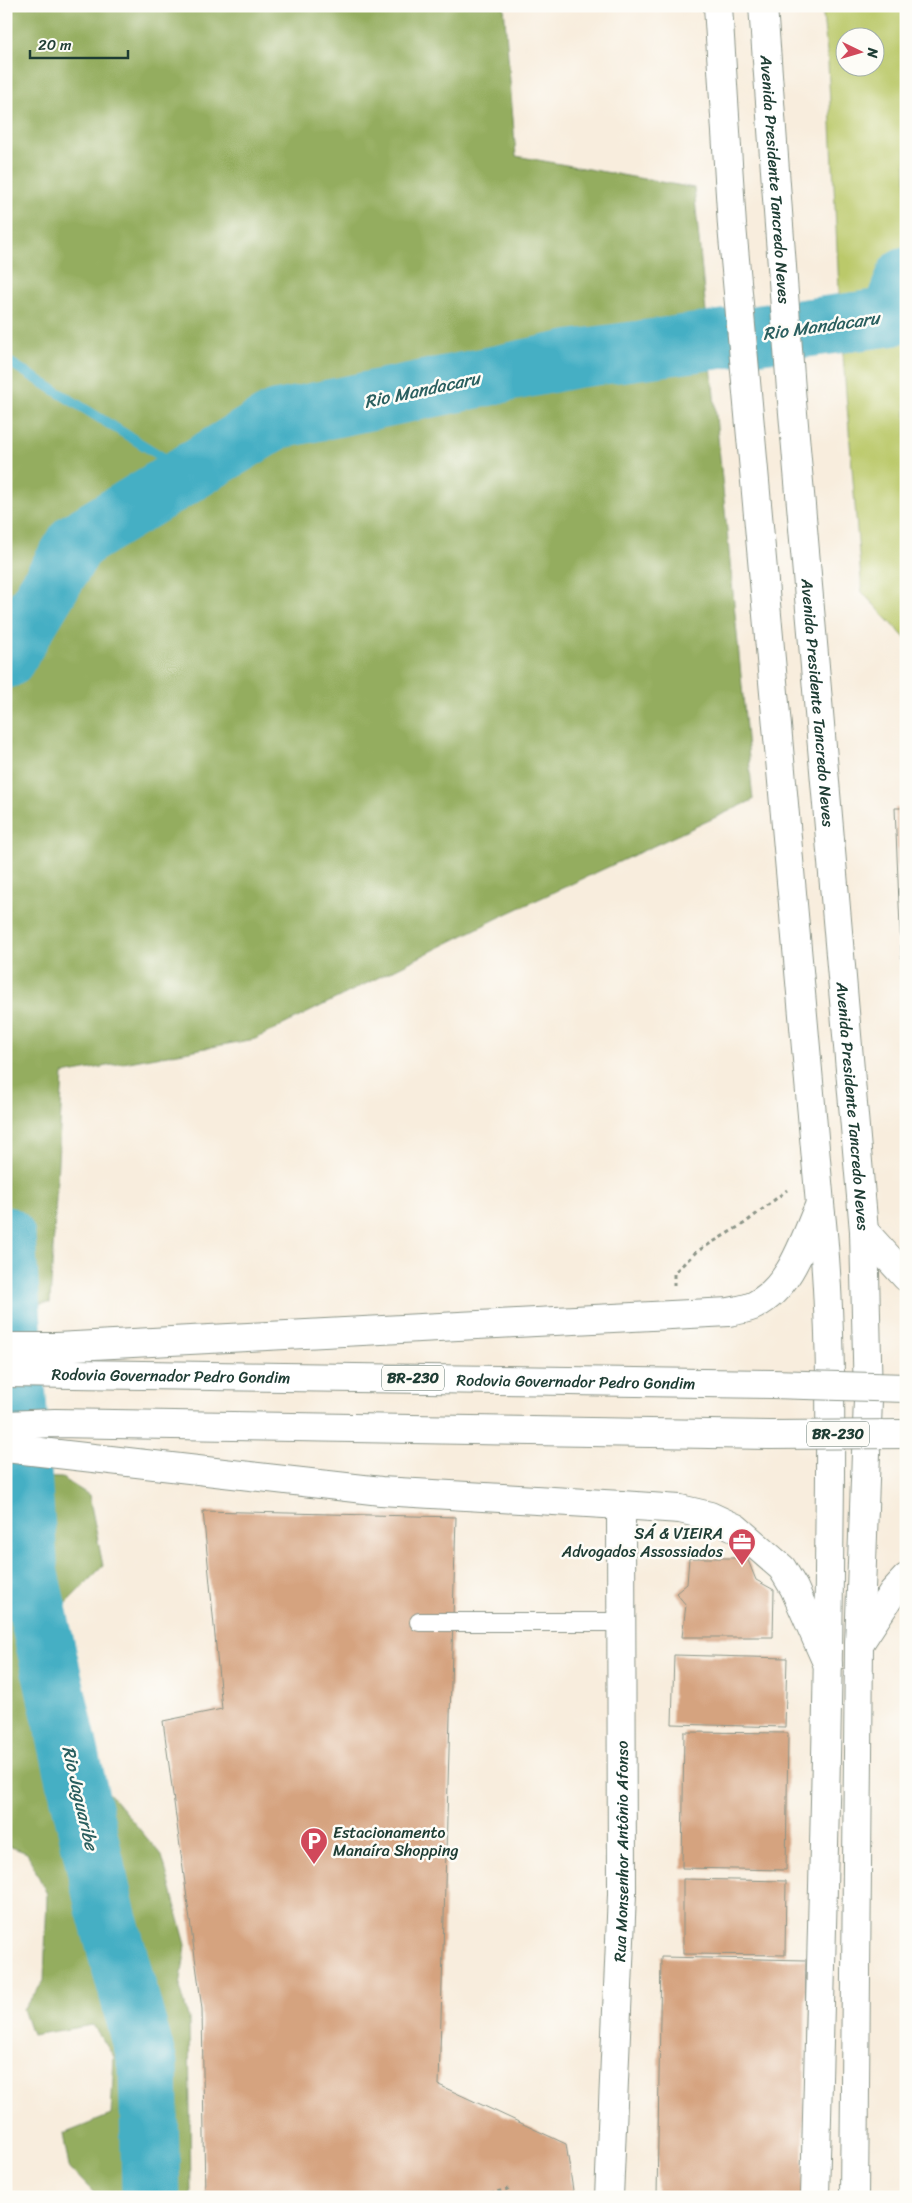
<svg xmlns="http://www.w3.org/2000/svg" width="912" height="2203" font-family="Sriracha,sans-serif">
  <rect width="100%" height="100%" fill="#fdfcf7"/>
  <filter id="ink" filterUnits="userSpaceOnUse"><feTurbulence type="fractalNoise" baseFrequency=".02" numOctaves="2"/><feDisplacementMap in="SourceGraphic" scale="10" xChannelSelector="R" yChannelSelector="G"/><feConvolveMatrix kernelMatrix="1 2 1 2 8 2 1 2 1" color-interpolation-filters="sRGB"/></filter>
  <filter id="wash" filterUnits="userSpaceOnUse"><feTurbulence type="fractalNoise" baseFrequency=".0096" numOctaves="4" result="noise"/><feDisplacementMap in="SourceGraphic" scale="20" xChannelSelector="R" yChannelSelector="G"/><feGaussianBlur stdDeviation="1.12" result="paint"/><feColorMatrix in="noise" values="0 0 0 0 0 0 0 0 0 0 0 0 0 0 0 0 0 1.4 0 .05"/><feComposite in="paint" operator="in"/></filter>
  <g filter="url(#wash)">
    <rect width="100%" height="100%" fill="#f8eddd"/>
    <path fill="#bbc96b" stroke="#6d8350" fill-rule="evenodd" d="M 822,6 L 906,6 L 906,639 L 862,592 L 841,331 L 828,62 ZM 844,38 L 874,38 L 874,68 L 844,68 Z"/>
    <path fill="#94ad5f" stroke="#5a754a" d="M 6,6 L 504,6 L 516,156 L 694,188 L 753,800 L 502,916 L 255,1039 L 63,1074 L 50,1303 L 6,1304 Z
      M 6,1476 L 62,1478 L 89,1495 L 103,1566 L 50,1619 L 88,1768 L 162,1856 L 186,1945 L 180,1987 L 189,2020 L 191,2197 L 98,2197 L 69,2167 L 63,2134 L 111,2115 L 114,2057 L 93,2025 L 32,2035 L 23,2009 L 44,1981 L 47,1894 L 27,1853 L 6,1845 Z"/>
    <g fill="none" stroke-linecap="round" stroke-linejoin="round">
      <path stroke="#45afc4" stroke-width="10" d="M 6,360 L 188,473"/>
      <path stroke="#45afc4" stroke-width="59" d="M 6,659 L 77,541 L 276,420 L 573,359 L 890,317 L 906,276
        M 6,1236 L 29,1574 L 105,1908 L 148,2064 L 151,2197"/>
    </g>
    <g id="blocks">
      <path fill="#d5a37f" d="M 895,808 L 906,808 L 906,1002 L 902,976 Z
        M 203,1511 L 456,1517 L 439,2085 L 566,2144 L 574,2197 L 205,2197 L 202,2009 L 163,1721 L 222,1709 Z
        M 689,1558 L 747,1558 L 756,1580 L 774,1590 L 773,1637 L 682,1637 L 686,1605 L 676,1593 L 687,1584 Z
        M 674,1655 L 787,1658 L 785,1727 L 672,1724 Z
        M 684,1732 L 788,1733 L 786,1870 L 682,1868 Z
        M 683,1879 L 786,1881 L 785,1955 L 683,1954 Z
        M 661,1957 L 806,1960 L 803,2197 L 657,2197 Z"/>
    </g>
  </g>
  <g filter="url(#ink)">
    <use href="#blocks" fill-opacity="0" stroke="#8c9588" stroke-width="1"/>
    <g fill="none" stroke-linecap="round" stroke-linejoin="round">
      <g stroke="#8c9588" stroke-width="20">
        <path id="lane" d="M 419,1622 L 621,1622"/>
      </g>
      <g stroke="#8c9588" stroke-width="30">
        <g id="secondary">
          <path id="s1" d="M 609,2197 L 622,1894 L 621,1505"/>
        </g>
      </g>
      <g stroke="#8c9588" stroke-width="30">
        <g id="primary">
          <path d="M 718,6 L 732,226 L 820,1204 C 834,1326 830,1450 829,1573 C 827,1781 820,1989 815,2197"/>
          <path id="s2" d="M 763,6 L 791,390 L 864,1231 L 868,1399 L 859,1644 L 854,2197"/>
          <path d="M 864,1231 L 906,1277"/>
        </g>
      </g>
      <g stroke="#8c9588" stroke-width="30">
        <g id="highway">
          <path d="M 6,1347 L 56,1347 L 729,1312 C 737,1310 748,1309 755,1305 C 792,1286 804,1239 820,1204"/>
          <path id="s3" d="M 6,1373 L 772,1384"/>
          <path d="M 6,1425 L 55,1423 L 769,1435"/>
          <path d="M 6,1448 L 381,1491 L 621,1505 L 680,1509 L 710,1516 L 736,1528 L 782,1568 L 794,1588 L 828,1665"/>
          <path d="M 859,1644 L 893,1592 L 906,1578"/>
        </g>
      </g>
      <path stroke="#8c9588" stroke-width="3" stroke-dasharray="4 4" stroke-linecap="butt" d="M 674,1286 L 674,1273 L 696,1252 L 745,1223 L 787,1190
        M 474,2197 L 513,2188"/>
      <use href="#lane" stroke="#fff" stroke-width="18"/>
      <use href="#secondary" stroke="#fff" stroke-width="28"/>
      <use href="#primary" stroke="#fff" stroke-width="28"/>
      <use href="#highway" stroke="#fff" stroke-width="28"/>
      <g stroke="#8c9588" stroke-width="30" stroke-linecap="butt">
        <path id="highway-bridge" d="M 772,1384 L 906,1388
          M 769,1435 L 906,1434"/>
      </g>
      <use href="#highway-bridge" stroke="#fff" stroke-width="28"/>
    </g>
  </g>
  <defs>
    <g id="office-pin" transform="scale(1.4375)"><path d="M0 17L-7.5 6A9.5 9.5 0 1 1 7.5 6Z" fill="#d1495b" stroke="#fdfcf7"/><path d="M-6-3h4V-5.5h4V-3h4V5H-6ZM-1-4.5V-3h2v-1.5ZM-6 0V1H6V0Z" fill="#fff"/></g>
    <g id="parking-pin" transform="scale(1.4375)"><path d="M0 17L-7.5 6A9.5 9.5 0 1 1 7.5 6Z" fill="#d1495b" stroke="#fdfcf7"/><path d="M-3.5-5.5H1a3.5 3.5 0 0 1 0 7H-1V5.5H-3.5ZM-1-3.4V-.6H.8a1.4 1.4 0 0 0 0-2.8Z" fill="#fff"/></g>
  </defs>
  <g fill-rule="evenodd">
    <use href="#office-pin" x="742" y="1542"/>
    <use href="#parking-pin" x="314" y="1841"/>
  </g>
  <g text-anchor="middle" stroke-width="5" stroke-linejoin="round" paint-order="stroke">
    <g fill="#fdfcf7" stroke="#62766e" stroke-width="1">
      <rect x="382" y="1365.5" width="62" height="25" rx="4"/>
      <rect x="807" y="1421.5" width="62" height="25" rx="4"/>
    </g>
    <g font-size="15" font-weight="bold" fill="#1f3d34">
      <text x="413" y="1383">BR-230</text>
      <text x="838" y="1439">BR-230</text>
    </g>
    <g font-size="16" fill="#1f3d34" stroke="#fdfcf7">
      <text dy="6" stroke="none"><textPath href="#s2" startOffset="174">Avenida Presidente Tancredo Neves</textPath></text>
      <text dy="6" stroke="none"><textPath href="#s2" startOffset="699">Avenida Presidente Tancredo Neves</textPath></text>
      <text dy="6" stroke="none"><textPath href="#s2" startOffset="1104">Avenida Presidente Tancredo Neves</textPath></text>
      <text dy="6" stroke="none"><textPath href="#s3" startOffset="165">Rodovia Governador Pedro Gondim</textPath></text>
      <text dy="6" stroke="none"><textPath href="#s3" startOffset="570">Rodovia Governador Pedro Gondim</textPath></text>
      <text dy="6" stroke="none"><textPath href="#s1" startOffset="346">Rua Monsenhor Antônio Afonso</textPath></text>
    </g>
    <g font-size="16" fill="#1f3d34" stroke="#fdfcf7" text-anchor="end">
      <text x="723" y="1539">SÁ &amp; VIEIRA<tspan x="723" dy="18">Advogados Assossiados</tspan></text>
      <text x="333" y="1838" text-anchor="start">Estacionamento<tspan x="333" dy="18">Manaíra Shopping</tspan></text>
    </g>
    <g font-size="18" font-style="italic" fill="#2a5f5f" stroke="#fdfcf7">
      <text transform="translate(821 326) rotate(-8)" y="6">Rio Mandacaru</text>
      <text transform="translate(422 390) rotate(-12)" y="6">Rio Mandacaru</text>
      <text transform="translate(80 1798) rotate(77)" y="6">Rio Jaguaribe</text>
    </g>
  </g>
  <rect width="912" height="2203" fill="none" stroke="#fdfcf7" stroke-width="25"/>
  <g transform="translate(860 52) rotate(95)"><circle r="24" fill="#fdfcf7" stroke="#a4b0a9"/>
  <path d="M0-4L9 19L0 12L-9 19Z" fill="#d1495b"/>
  <text y="-8" font-size="14" font-weight="bold" text-anchor="middle" fill="#1f3d34">N</text>
  </g>
  <path d="M30 50v8h98v-8" fill="none" stroke="#1f3d34" stroke-width="2.5"/>
  <text x="38" y="50" font-size="15" fill="#1f3d34" stroke="#fdfcf7" stroke-width="4" paint-order="stroke">20 m</text>
</svg>
